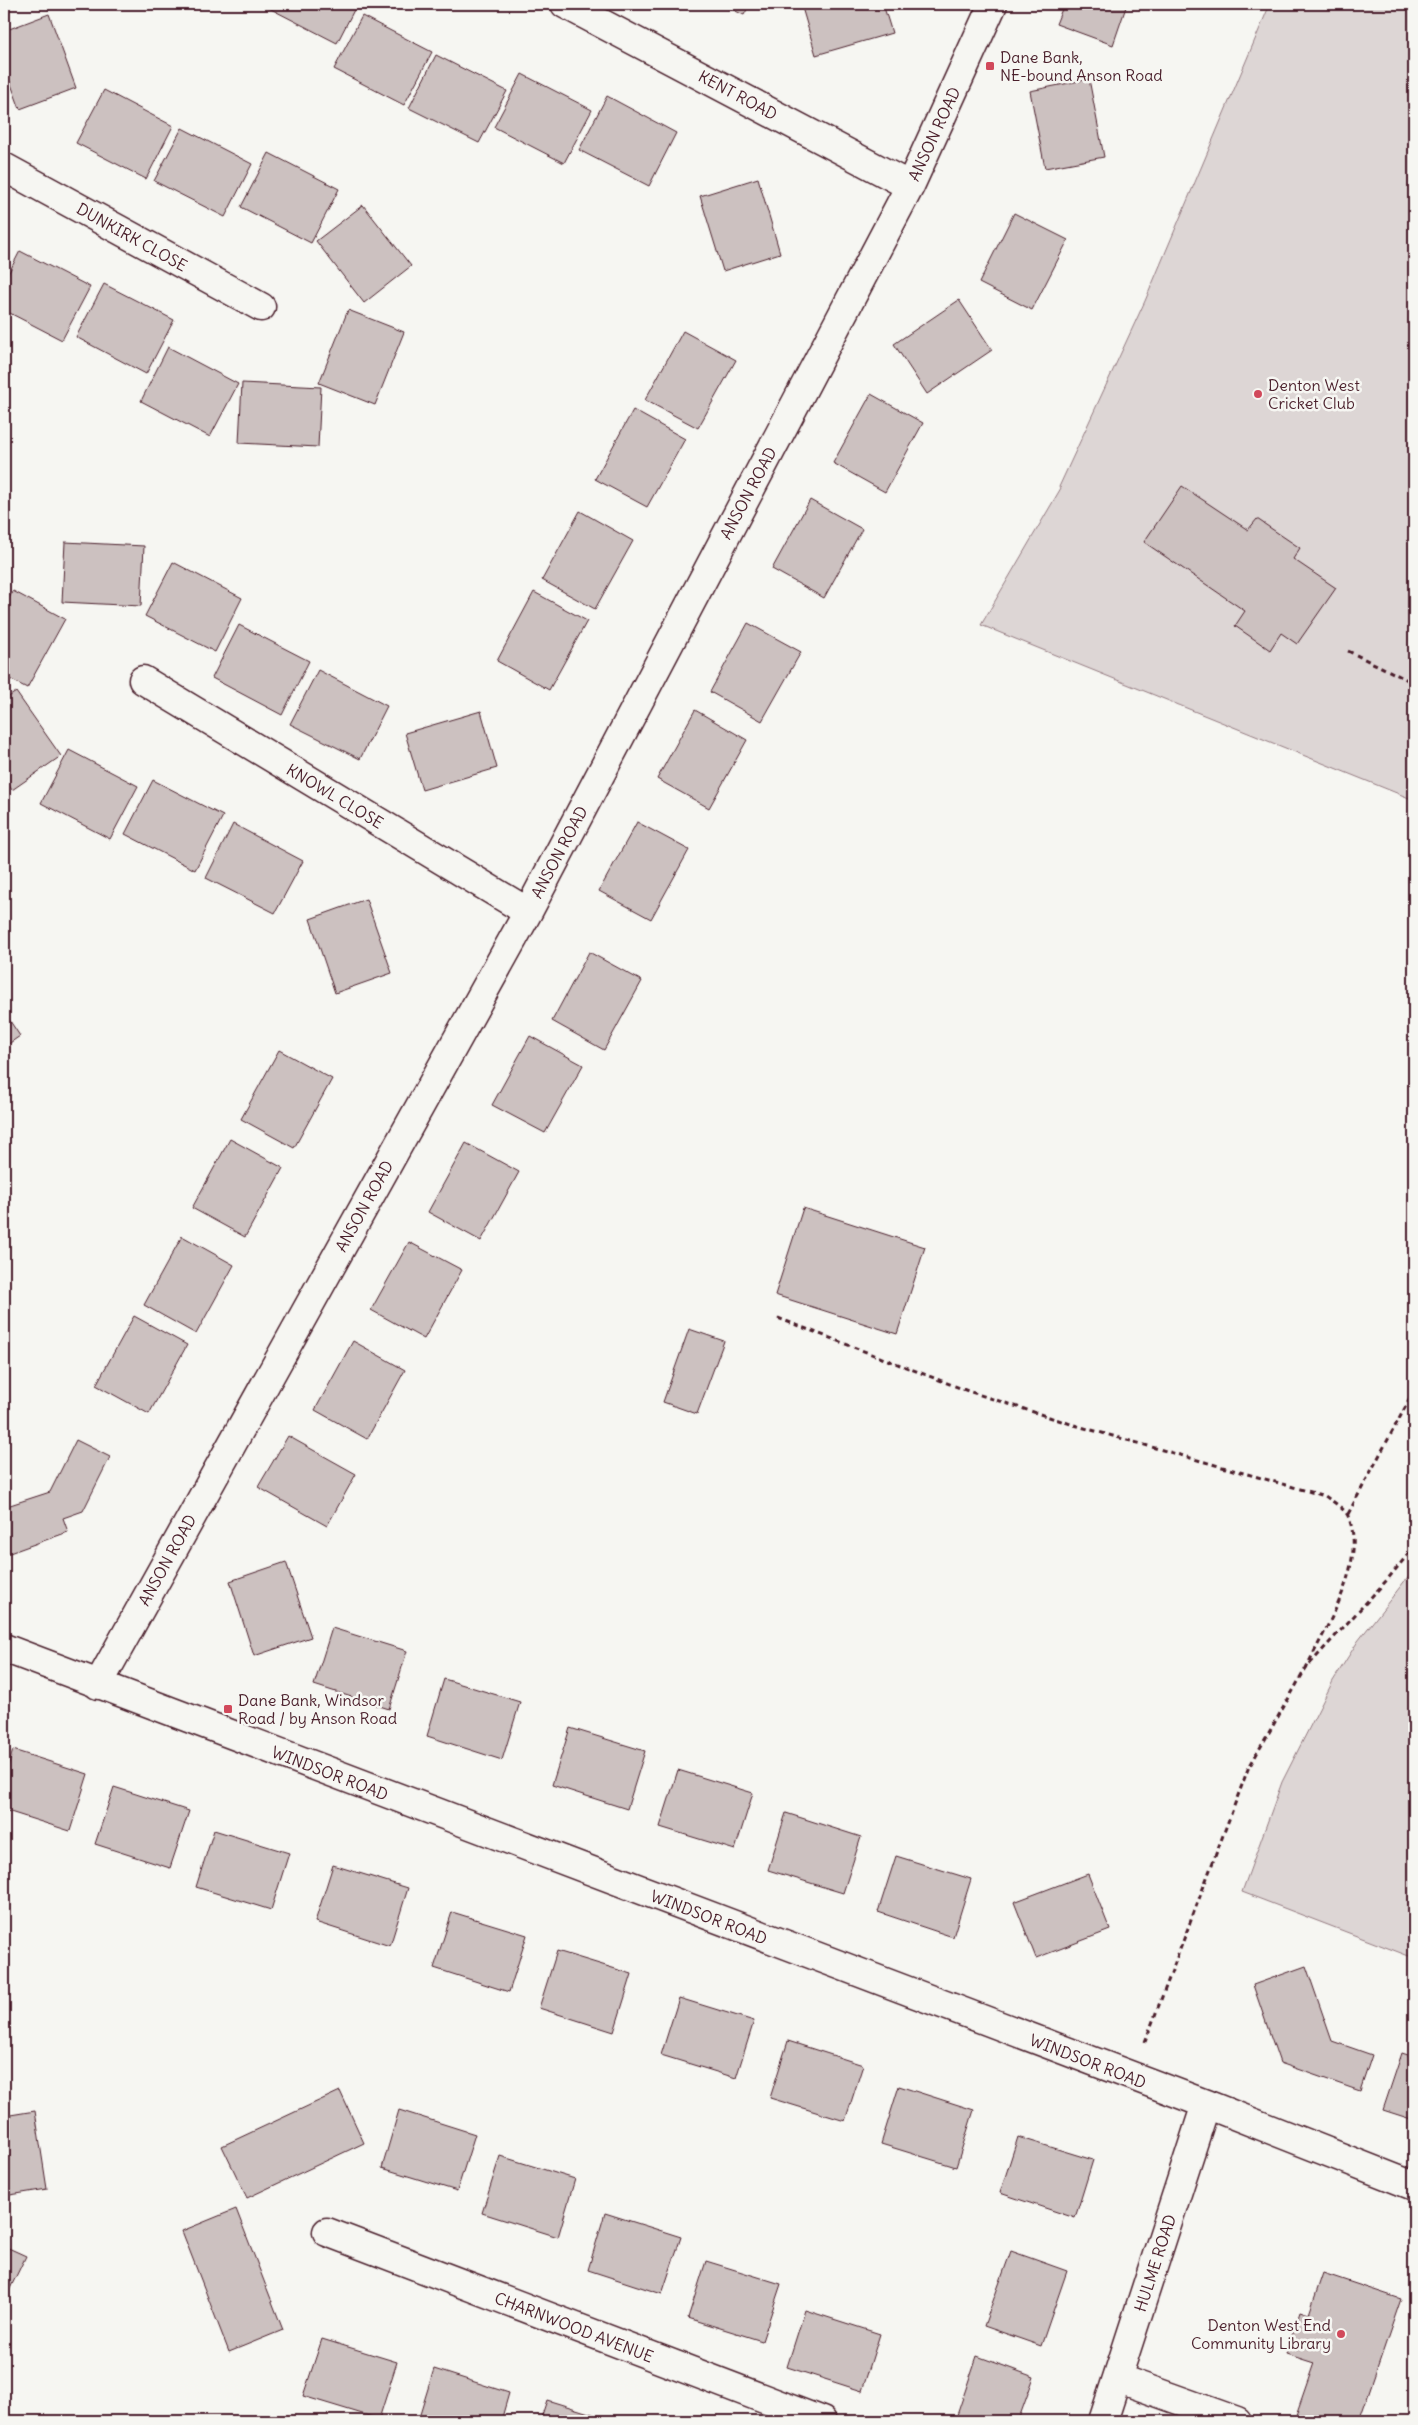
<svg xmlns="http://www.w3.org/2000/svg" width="1418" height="2425" font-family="Delius,sans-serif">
  <rect width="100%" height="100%" fill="#f6f6f2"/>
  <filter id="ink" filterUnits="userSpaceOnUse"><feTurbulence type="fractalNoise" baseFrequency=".02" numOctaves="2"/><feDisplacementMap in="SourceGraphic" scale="10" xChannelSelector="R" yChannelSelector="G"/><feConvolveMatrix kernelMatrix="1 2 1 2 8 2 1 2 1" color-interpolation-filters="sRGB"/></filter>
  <g filter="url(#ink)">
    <path fill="#ddd6d5" stroke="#947a80" d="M 1270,4 L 1414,4 L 1414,800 L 981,625 L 1061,488 L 1059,487 L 1145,301 Z
      M 1414,1569 L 1414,1958 L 1242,1892 L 1282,1782 L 1333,1681 L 1358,1641 Z"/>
    <path fill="#ccc1c0" stroke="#4a1f2b" d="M 269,4 L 357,4 L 337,43 L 267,7 Z
      M 721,4 L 750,4 L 744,15 Z
      M 801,4 L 883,4 L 892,33 L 816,55 Z
      M 1064,4 L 1127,4 L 1113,45 L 1056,24 Z
      M 49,14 L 76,88 L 20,109 L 4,65 L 4,31 Z
      M 362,16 L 432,52 L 404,105 L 334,69 Z
      M 436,55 L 507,91 L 479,143 L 409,108 Z
      M 522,74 L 592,110 L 564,163 L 494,127 Z
      M 1089,79 L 1104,157 L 1045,168 L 1030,91 Z
      M 104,90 L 173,126 L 146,179 L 76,143 Z
      M 607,96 L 676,133 L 649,186 L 579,150 Z
      M 182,128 L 252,164 L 225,217 L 154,181 Z
      M 269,153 L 339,189 L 311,243 L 241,207 Z
      M 758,178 L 780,253 L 723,271 L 700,196 Z
      M 363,205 L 411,266 L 364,303 L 316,241 Z
      M 1014,213 L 1068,240 L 1032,310 L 979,283 Z
      M 20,251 L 90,287 L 62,340 L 4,310 L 4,282 Z
      M 104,284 L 174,320 L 146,374 L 76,337 Z
      M 959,300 L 992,350 L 927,394 L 894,344 Z
      M 348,310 L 404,332 L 375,405 L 319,383 Z
      M 683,331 L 736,360 L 698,428 L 645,400 Z
      M 168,347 L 238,384 L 210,437 L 141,401 Z
      M 242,383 L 321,387 L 318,447 L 239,443 Z
      M 871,394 L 923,423 L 885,492 L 833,463 Z
      M 633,410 L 685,439 L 647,507 L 595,479 Z
      M 1182,486 L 1248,530 L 1257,519 L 1300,548 L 1293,559 L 1336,588 L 1297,644 L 1281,633 L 1270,650 L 1235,626 L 1245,611 L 1144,542 Z
      M 810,500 L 862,529 L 824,598 L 772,569 Z
      M 580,511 L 633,541 L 595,609 L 542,580 Z
      M 65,542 L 144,546 L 141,606 L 62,602 Z
      M 173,562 L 242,598 L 215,652 L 145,616 Z
      M 13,591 L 65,619 L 27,688 L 4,676 L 4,607 Z
      M 534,592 L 587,621 L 549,690 L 497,661 Z
      M 748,623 L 801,652 L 762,721 L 710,692 Z
      M 239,625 L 309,661 L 282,715 L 212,678 Z
      M 318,670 L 387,706 L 360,759 L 290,724 Z
      M 16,692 L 61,756 L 12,790 L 4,778 L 4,700 Z
      M 695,710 L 747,740 L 709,808 L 657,779 Z
      M 481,711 L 497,768 L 422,790 L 405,733 Z
      M 69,750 L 138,786 L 110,839 L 41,803 Z
      M 153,780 L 223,816 L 195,870 L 125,834 Z
      M 637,822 L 689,850 L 651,919 L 599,891 Z
      M 233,824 L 303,861 L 275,913 L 206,878 Z
      M 366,899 L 392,973 L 335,993 L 310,919 Z
      M 589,952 L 642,981 L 604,1050 L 552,1021 Z
      M 4,1012 L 20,1036 L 4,1047 Z
      M 530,1036 L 583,1065 L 545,1133 L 492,1105 Z
      M 279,1050 L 332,1079 L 294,1148 L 241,1119 Z
      M 230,1139 L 283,1168 L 245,1237 L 192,1208 Z
      M 466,1143 L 519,1172 L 481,1241 L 428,1212 Z
      M 803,1208 L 925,1247 L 897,1334 L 775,1295 Z
      M 182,1236 L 234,1265 L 196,1334 L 144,1305 Z
      M 409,1242 L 462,1270 L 424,1339 L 371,1310 Z
      M 134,1316 L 187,1345 L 149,1414 L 96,1385 Z
      M 689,1329 L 724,1341 L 697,1414 L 663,1402 Z
      M 353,1341 L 405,1370 L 367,1439 L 315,1410 Z
      M 288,1436 L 356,1474 L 327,1526 L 258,1487 Z
      M 76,1440 L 110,1457 L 83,1511 L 63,1518 L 68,1532 L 4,1555 L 4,1507 L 50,1492 Z
      M 286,1562 L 311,1637 L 254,1656 L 230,1581 Z
      M 332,1628 L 407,1651 L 389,1709 L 314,1685 Z
      M 444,1679 L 520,1702 L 502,1760 L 427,1736 Z
      M 570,1728 L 645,1751 L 627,1809 L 552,1785 Z
      M 13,1750 L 88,1774 L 70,1831 L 4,1810 L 4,1780 Z
      M 678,1770 L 753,1793 L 735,1850 L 660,1827 Z
      M 114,1787 L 189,1811 L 170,1868 L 95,1844 Z
      M 786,1813 L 861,1837 L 843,1893 L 768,1870 Z
      M 214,1830 L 289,1853 L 271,1910 L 196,1887 Z
      M 896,1856 L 971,1879 L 953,1937 L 878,1912 Z
      M 333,1865 L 408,1888 L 390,1946 L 315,1922 Z
      M 1088,1874 L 1110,1930 L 1036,1958 L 1014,1902 Z
      M 452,1912 L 527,1935 L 509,1992 L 434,1968 Z
      M 557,1951 L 632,1974 L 614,2032 L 539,2008 Z
      M 1306,1966 L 1332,2041 L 1372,2055 L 1360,2091 L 1280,2063 L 1253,1985 Z
      M 679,1998 L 754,2021 L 736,2078 L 661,2055 Z
      M 788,2041 L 863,2065 L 845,2121 L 770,2098 Z
      M 1402,2053 L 1414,2057 L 1414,2120 L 1383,2110 Z
      M 899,2086 L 974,2110 L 956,2167 L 881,2144 Z
      M 340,2091 L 364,2143 L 247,2198 L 222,2146 Z
      M 399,2110 L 475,2134 L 457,2191 L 382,2168 Z
      M 35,2111 L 47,2189 L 4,2196 L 4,2116 Z
      M 1018,2137 L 1093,2160 L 1075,2218 L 1000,2193 Z
      M 500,2156 L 575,2179 L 558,2237 L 482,2213 Z
      M 236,2209 L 283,2330 L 229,2352 L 182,2231 Z
      M 605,2213 L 681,2237 L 662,2294 L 588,2270 Z
      M 4,2246 L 26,2256 L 4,2301 Z
      M 1011,2251 L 1067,2271 L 1041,2346 L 984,2326 Z
      M 706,2261 L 781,2284 L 762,2341 L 688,2318 Z
      M 1323,2273 L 1401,2299 L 1359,2421 L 1303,2421 L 1295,2418 L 1314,2363 L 1286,2354 L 1300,2311 L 1309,2314 Z
      M 805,2310 L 880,2334 L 862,2391 L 787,2367 Z
      M 322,2339 L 397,2362 L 379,2419 L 303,2396 Z
      M 977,2356 L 1034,2377 L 1018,2421 L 955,2421 Z
      M 434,2369 L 509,2393 L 501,2421 L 418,2421 Z
      M 547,2400 L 615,2421 L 540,2421 Z"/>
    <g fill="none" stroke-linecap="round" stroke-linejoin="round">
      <g stroke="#4a1f2b" stroke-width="31">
        <path id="minor" d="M 565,4 L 910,186
          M 4,167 L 261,307
          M 143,680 L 528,912
          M 4,1648 L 1206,2104 L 1414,2186
          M 98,1685 L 528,912 L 910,186 L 993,4
          M 327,2232 L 822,2421
          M 1117,2378 L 1237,2421
          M 1103,2421 L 1206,2104"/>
      </g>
      <path stroke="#4a1f2b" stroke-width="3" stroke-dasharray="5 4" stroke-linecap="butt" d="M 1348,651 L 1414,683
        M 778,1318 L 968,1391 L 1074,1425 L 1325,1496 C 1332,1501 1345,1509 1348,1516 C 1368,1562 1326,1627 1306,1668
        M 1348,1514 L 1414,1391
        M 1145,2042 L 1248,1769 L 1306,1668 L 1386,1581 L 1414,1547"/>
      <use href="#minor" stroke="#f6f6f2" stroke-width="28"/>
    </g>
  </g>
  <g fill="#d1495b" stroke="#f6f6f2" stroke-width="2">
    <rect x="985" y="61" width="10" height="10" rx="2.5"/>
    <circle cx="1258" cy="394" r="5"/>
    <rect x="223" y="1704" width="10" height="10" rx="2.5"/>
    <circle cx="1341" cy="2334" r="5"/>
  </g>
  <g text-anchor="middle" stroke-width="5" stroke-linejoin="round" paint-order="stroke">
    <g font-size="16" fill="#4a1f2b" stroke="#f6f6f2" text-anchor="start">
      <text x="1000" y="63">Dane Bank,<tspan x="1000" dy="18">NE-bound Anson Road</tspan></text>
      <text x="1268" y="391">Denton West<tspan x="1268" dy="18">Cricket Club</tspan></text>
      <text x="238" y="1706">Dane Bank, Windsor<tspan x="238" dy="18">Road / by Anson Road</tspan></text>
      <text x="1331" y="2331" text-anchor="end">Denton West End<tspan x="1331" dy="18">Community Library</tspan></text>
    </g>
    <g font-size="16" fill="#4a1f2b" stroke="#f6f6f2">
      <text transform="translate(738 95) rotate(28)" y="6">KENT ROAD</text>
      <text transform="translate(934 134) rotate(-65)" y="6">ANSON ROAD</text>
      <text transform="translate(132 237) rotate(29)" y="6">DUNKIRK CLOSE</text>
      <text transform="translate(748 493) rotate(-62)" y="6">ANSON ROAD</text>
      <text transform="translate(335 796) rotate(31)" y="6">KNOWL CLOSE</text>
      <text transform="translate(559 852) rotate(-62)" y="6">ANSON ROAD</text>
      <text transform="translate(364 1206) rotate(-61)" y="6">ANSON ROAD</text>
      <text transform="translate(167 1560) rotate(-61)" y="6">ANSON ROAD</text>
      <text transform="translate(330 1773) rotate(21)" y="6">WINDSOR ROAD</text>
      <text transform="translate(709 1917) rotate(21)" y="6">WINDSOR ROAD</text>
      <text transform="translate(1088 2061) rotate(21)" y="6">WINDSOR ROAD</text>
      <text transform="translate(1155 2263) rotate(-72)" y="6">HULME ROAD</text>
      <text transform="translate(574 2327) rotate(21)" y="6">CHARNWOOD AVENUE</text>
    </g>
  </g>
  <rect width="1418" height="2425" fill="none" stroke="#f6f6f2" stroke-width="20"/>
  <rect x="10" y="10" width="1398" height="2405" fill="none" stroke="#4a1f2b" stroke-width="2" filter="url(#ink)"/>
</svg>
